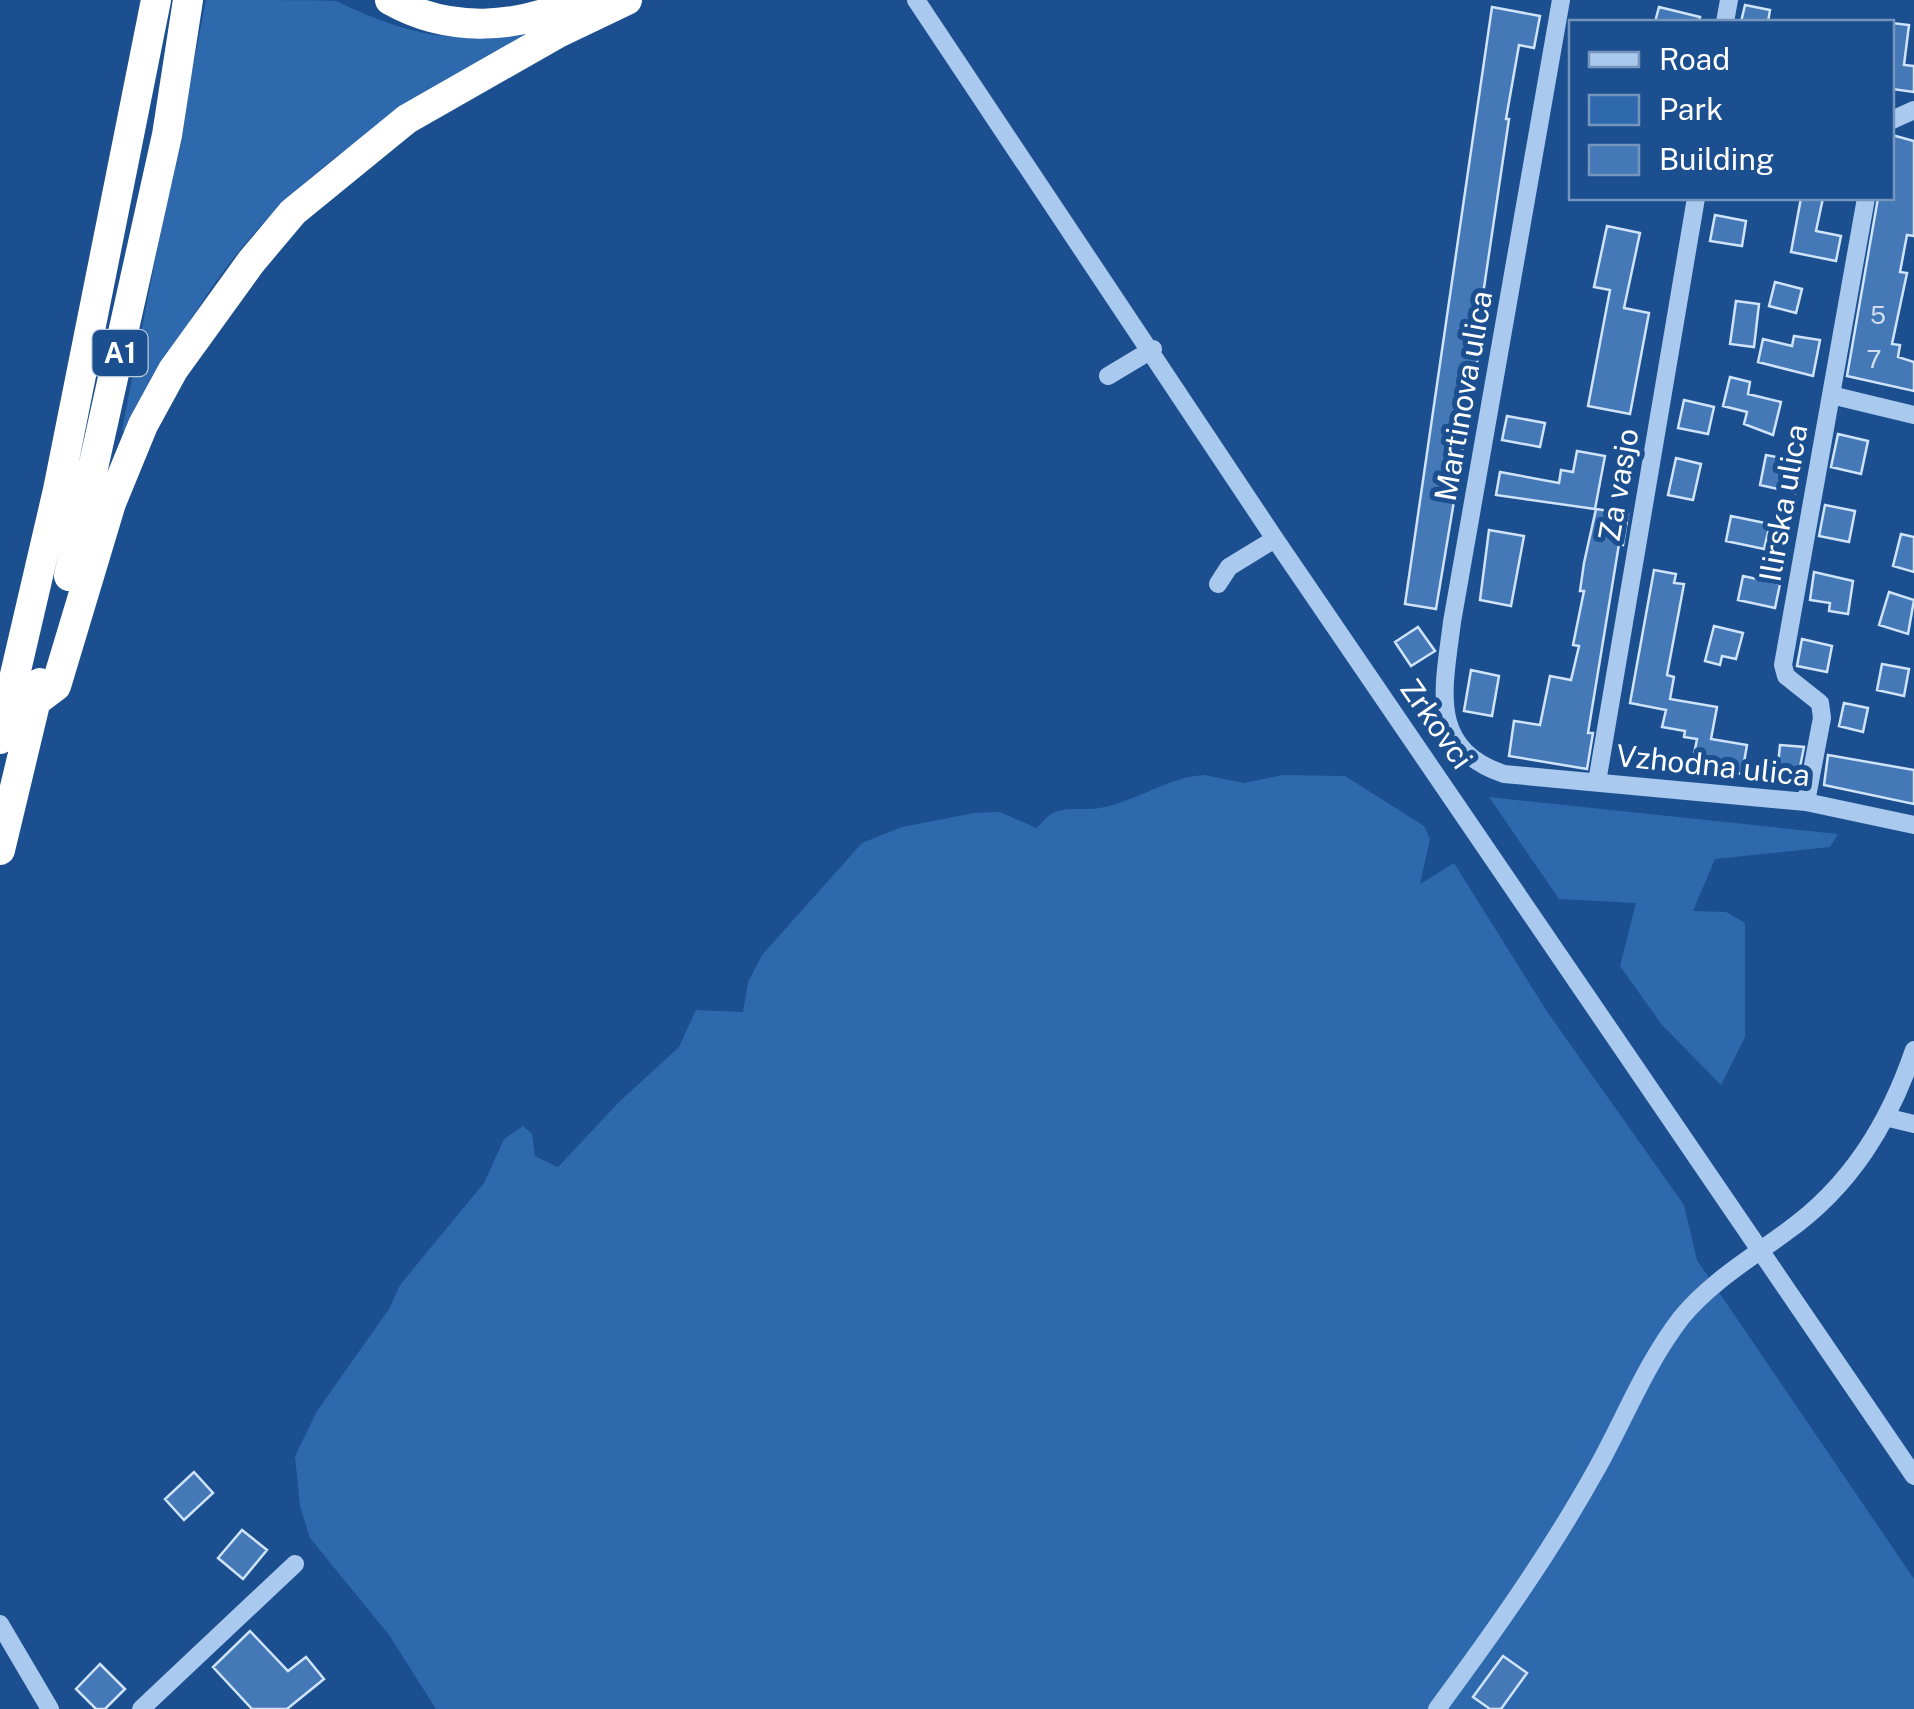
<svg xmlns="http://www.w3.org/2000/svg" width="1914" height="1709" font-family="'Public Sans',sans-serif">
  <rect width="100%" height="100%" fill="#1b4f8f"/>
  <path fill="#2e69ad" d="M 206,0 C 230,0 320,0 336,1 C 411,36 461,49 543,26 C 447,83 346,136 269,217 C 210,278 165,359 129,434 L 122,430 Z
    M 1204,775 L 1244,783 L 1283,775 L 1345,776 L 1424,826 L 1430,839 L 1420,884 L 1454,863 L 1548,1013 L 1684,1205 L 1697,1260 L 1914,1579 L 1914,1709 L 436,1709 L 389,1635 L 310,1538 L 300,1506 L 295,1456 L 317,1411 L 389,1309 L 400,1285 L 484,1183 L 504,1139 L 523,1126 L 532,1134 L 535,1156 L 558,1167 L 619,1102 L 679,1047 L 696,1010 L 743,1012 L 748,982 L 762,955 L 862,843 L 902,827 L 974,813 L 1000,812 L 1036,828 C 1043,823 1046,816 1053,813 C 1068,806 1085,811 1100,808 C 1138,801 1165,778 1204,775 Z
    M 1489,797 L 1838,834 L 1830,847 L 1715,859 L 1693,911 L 1726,912 L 1745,923 L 1745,1037 L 1721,1085 L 1662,1025 L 1620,966 L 1636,903 L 1559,899 Z"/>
  <path fill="#4478b7" stroke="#cfe3fa" stroke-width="2.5" d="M 1745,5 L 1770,10 L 1768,22 L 1741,22 Z
    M 1492,7 L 1540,16 L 1534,48 L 1519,45 L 1506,119 L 1509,119 L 1481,308 L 1486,309 L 1436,609 L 1405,604 Z
    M 1659,7 L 1700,17 L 1699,22 L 1655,22 Z
    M 1892,23 L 1909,25 L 1904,65 L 1914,66 L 1914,92 L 1892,89 Z
    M 1892,135 L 1914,141 L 1914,236 L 1907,235 L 1900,272 L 1907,273 L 1892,344 L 1900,345 L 1898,357 L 1914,362 L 1914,391 L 1847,376 L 1878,198 L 1892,198 Z
    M 1801,198 L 1823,198 L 1816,231 L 1841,236 L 1836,261 L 1791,252 Z
    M 1715,215 L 1746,221 L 1742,246 L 1710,241 Z
    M 1607,226 L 1640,233 L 1624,308 L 1649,313 L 1630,414 L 1588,406 L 1610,290 L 1594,287 Z
    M 1775,282 L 1802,289 L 1796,313 L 1769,306 Z
    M 1736,301 L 1759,304 L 1754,347 L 1730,344 Z
    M 1794,336 L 1820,340 L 1813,376 L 1758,362 L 1763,339 L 1792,346 Z
    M 1730,377 L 1750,382 L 1748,394 L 1781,402 L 1773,435 L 1744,424 L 1747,412 L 1723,406 Z
    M 1684,400 L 1714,407 L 1708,434 L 1678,428 Z
    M 1507,416 L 1545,423 L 1540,447 L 1502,440 Z
    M 1838,434 L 1868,441 L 1861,474 L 1831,467 Z
    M 1577,451 L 1605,456 L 1595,509 L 1496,495 L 1500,472 L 1559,483 L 1561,470 L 1573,472 Z
    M 1766,455 L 1802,462 L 1795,493 L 1760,485 Z
    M 1676,458 L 1701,464 L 1693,500 L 1668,495 Z
    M 1825,505 L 1855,511 L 1849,542 L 1819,536 Z
    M 1596,509 L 1628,514 L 1623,545 L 1619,544 L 1588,733 L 1593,733 L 1587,769 L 1509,756 L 1514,721 L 1540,725 L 1550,676 L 1571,680 L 1579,646 L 1573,645 L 1584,591 L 1580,591 L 1584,563 Z
    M 1731,516 L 1770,524 L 1764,549 L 1726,541 Z
    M 1489,530 L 1524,536 L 1511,606 L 1480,600 Z
    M 1901,534 L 1914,537 L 1914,572 L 1893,566 Z
    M 1654,570 L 1676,574 L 1674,583 L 1684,584 L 1667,675 L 1674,677 L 1670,699 L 1717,707 L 1711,739 L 1747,745 L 1742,774 L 1692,765 L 1697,739 L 1684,737 L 1685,731 L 1662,727 L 1666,710 L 1630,703 Z
    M 1814,572 L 1853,581 L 1848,614 L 1829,611 L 1830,603 L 1810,600 Z
    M 1743,576 L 1780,584 L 1775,608 L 1738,600 Z
    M 1889,592 L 1914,600 L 1908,634 L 1879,625 Z
    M 1714,626 L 1743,633 L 1736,659 L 1722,656 L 1720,665 L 1705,661 Z
    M 1418,627 L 1435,651 L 1411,666 L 1395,642 Z
    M 1802,639 L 1832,646 L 1827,672 L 1797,666 Z
    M 1882,664 L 1909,669 L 1904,696 L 1877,690 Z
    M 1471,670 L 1499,676 L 1492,716 L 1464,711 Z
    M 1844,703 L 1868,708 L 1863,732 L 1839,726 Z
    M 1780,745 L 1804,747 L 1798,777 L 1777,774 Z
    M 1828,755 L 1914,770 L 1914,804 L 1824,785 Z
    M 194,1472 L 213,1493 L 184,1520 L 165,1499 Z
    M 242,1530 L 267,1550 L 243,1579 L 218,1558 Z
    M 250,1631 L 288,1671 L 306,1657 L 324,1679 L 287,1709 L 252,1709 L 213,1667 Z
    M 1503,1656 L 1527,1673 L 1501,1709 L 1490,1709 L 1473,1697 Z
    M 100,1664 L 125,1689 L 105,1709 L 96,1709 L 76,1689 Z"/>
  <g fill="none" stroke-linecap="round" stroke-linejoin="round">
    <path stroke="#a9c9ee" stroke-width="18" d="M 916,0 L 1275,539 L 1914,1476
      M 1561,0 L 1452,622 C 1444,688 1427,748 1504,774 L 1806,802 L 1914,825
      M 1725,22 L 1729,0
      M 1892,120 L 1914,110
      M 1108,376 L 1153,349
      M 1831,395 L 1914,415
      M 1218,584 L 1229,567 L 1275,539
      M 1597,782 L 1696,198
      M 1806,802 L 1822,718 L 1820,703 L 1786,676 L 1783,665 L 1866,198
      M 1889,1118 L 1914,1124
      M 0,1624 L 50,1709
      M 141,1709 L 295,1564
      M 1437,1709 C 1494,1632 1550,1553 1596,1470 C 1625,1418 1645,1365 1681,1318 C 1709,1283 1751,1258 1786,1232 C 1851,1186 1889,1123 1914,1050"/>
    <path stroke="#fff" stroke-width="30" d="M 390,0 C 450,34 518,29 580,0
      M 69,576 L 167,135 L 188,0
      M 36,701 L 56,686 L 111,503 L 143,425 L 173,370 L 251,262 L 293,212 L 407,119 L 558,33 L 627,0
      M 0,739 L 58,490 L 156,0
      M 0,850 L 40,683"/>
  </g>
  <g text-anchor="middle" stroke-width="10" stroke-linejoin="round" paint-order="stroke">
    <g font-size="25" fill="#d0dded">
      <text x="1878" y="324">5</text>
      <text x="1874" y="368">7</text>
    </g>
    <rect fill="#1b4f8f" stroke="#bbcadd" stroke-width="2.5" x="92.5" y="330" width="55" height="46" rx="8"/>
    <g font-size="28" font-weight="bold" fill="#fff">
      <text x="120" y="363">A1</text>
    </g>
    <g font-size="30" fill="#fff" stroke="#1b4f8f">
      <text transform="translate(1464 396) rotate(-80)" y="10">Martinova ulica</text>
      <text transform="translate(1619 485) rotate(-80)" y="10">Za vasjo</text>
      <text transform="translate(1784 503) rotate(-80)" y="10">Ilirska ulica</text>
      <text transform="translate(1436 724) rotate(55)" y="10">Zrkovci</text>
      <text transform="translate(1713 766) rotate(6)" y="10">Vzhodna ulica</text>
    </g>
  </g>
  <rect x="1569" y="20" width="325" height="180" fill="#1b4f8f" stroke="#7695bc" stroke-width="2.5"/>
  <rect x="1589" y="52" width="50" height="15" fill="#a9c9ee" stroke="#7695bc" stroke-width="2.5"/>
  <text x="1659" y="70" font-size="30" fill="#ffffff">Road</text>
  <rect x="1589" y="95" width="50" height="30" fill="#2e69ad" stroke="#7695bc" stroke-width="2.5"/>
  <text x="1659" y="120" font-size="30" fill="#ffffff">Park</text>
  <rect x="1589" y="145" width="50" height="30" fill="#4478b7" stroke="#7695bc" stroke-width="2.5"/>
  <text x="1659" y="170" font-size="30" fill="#ffffff">Building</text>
</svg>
